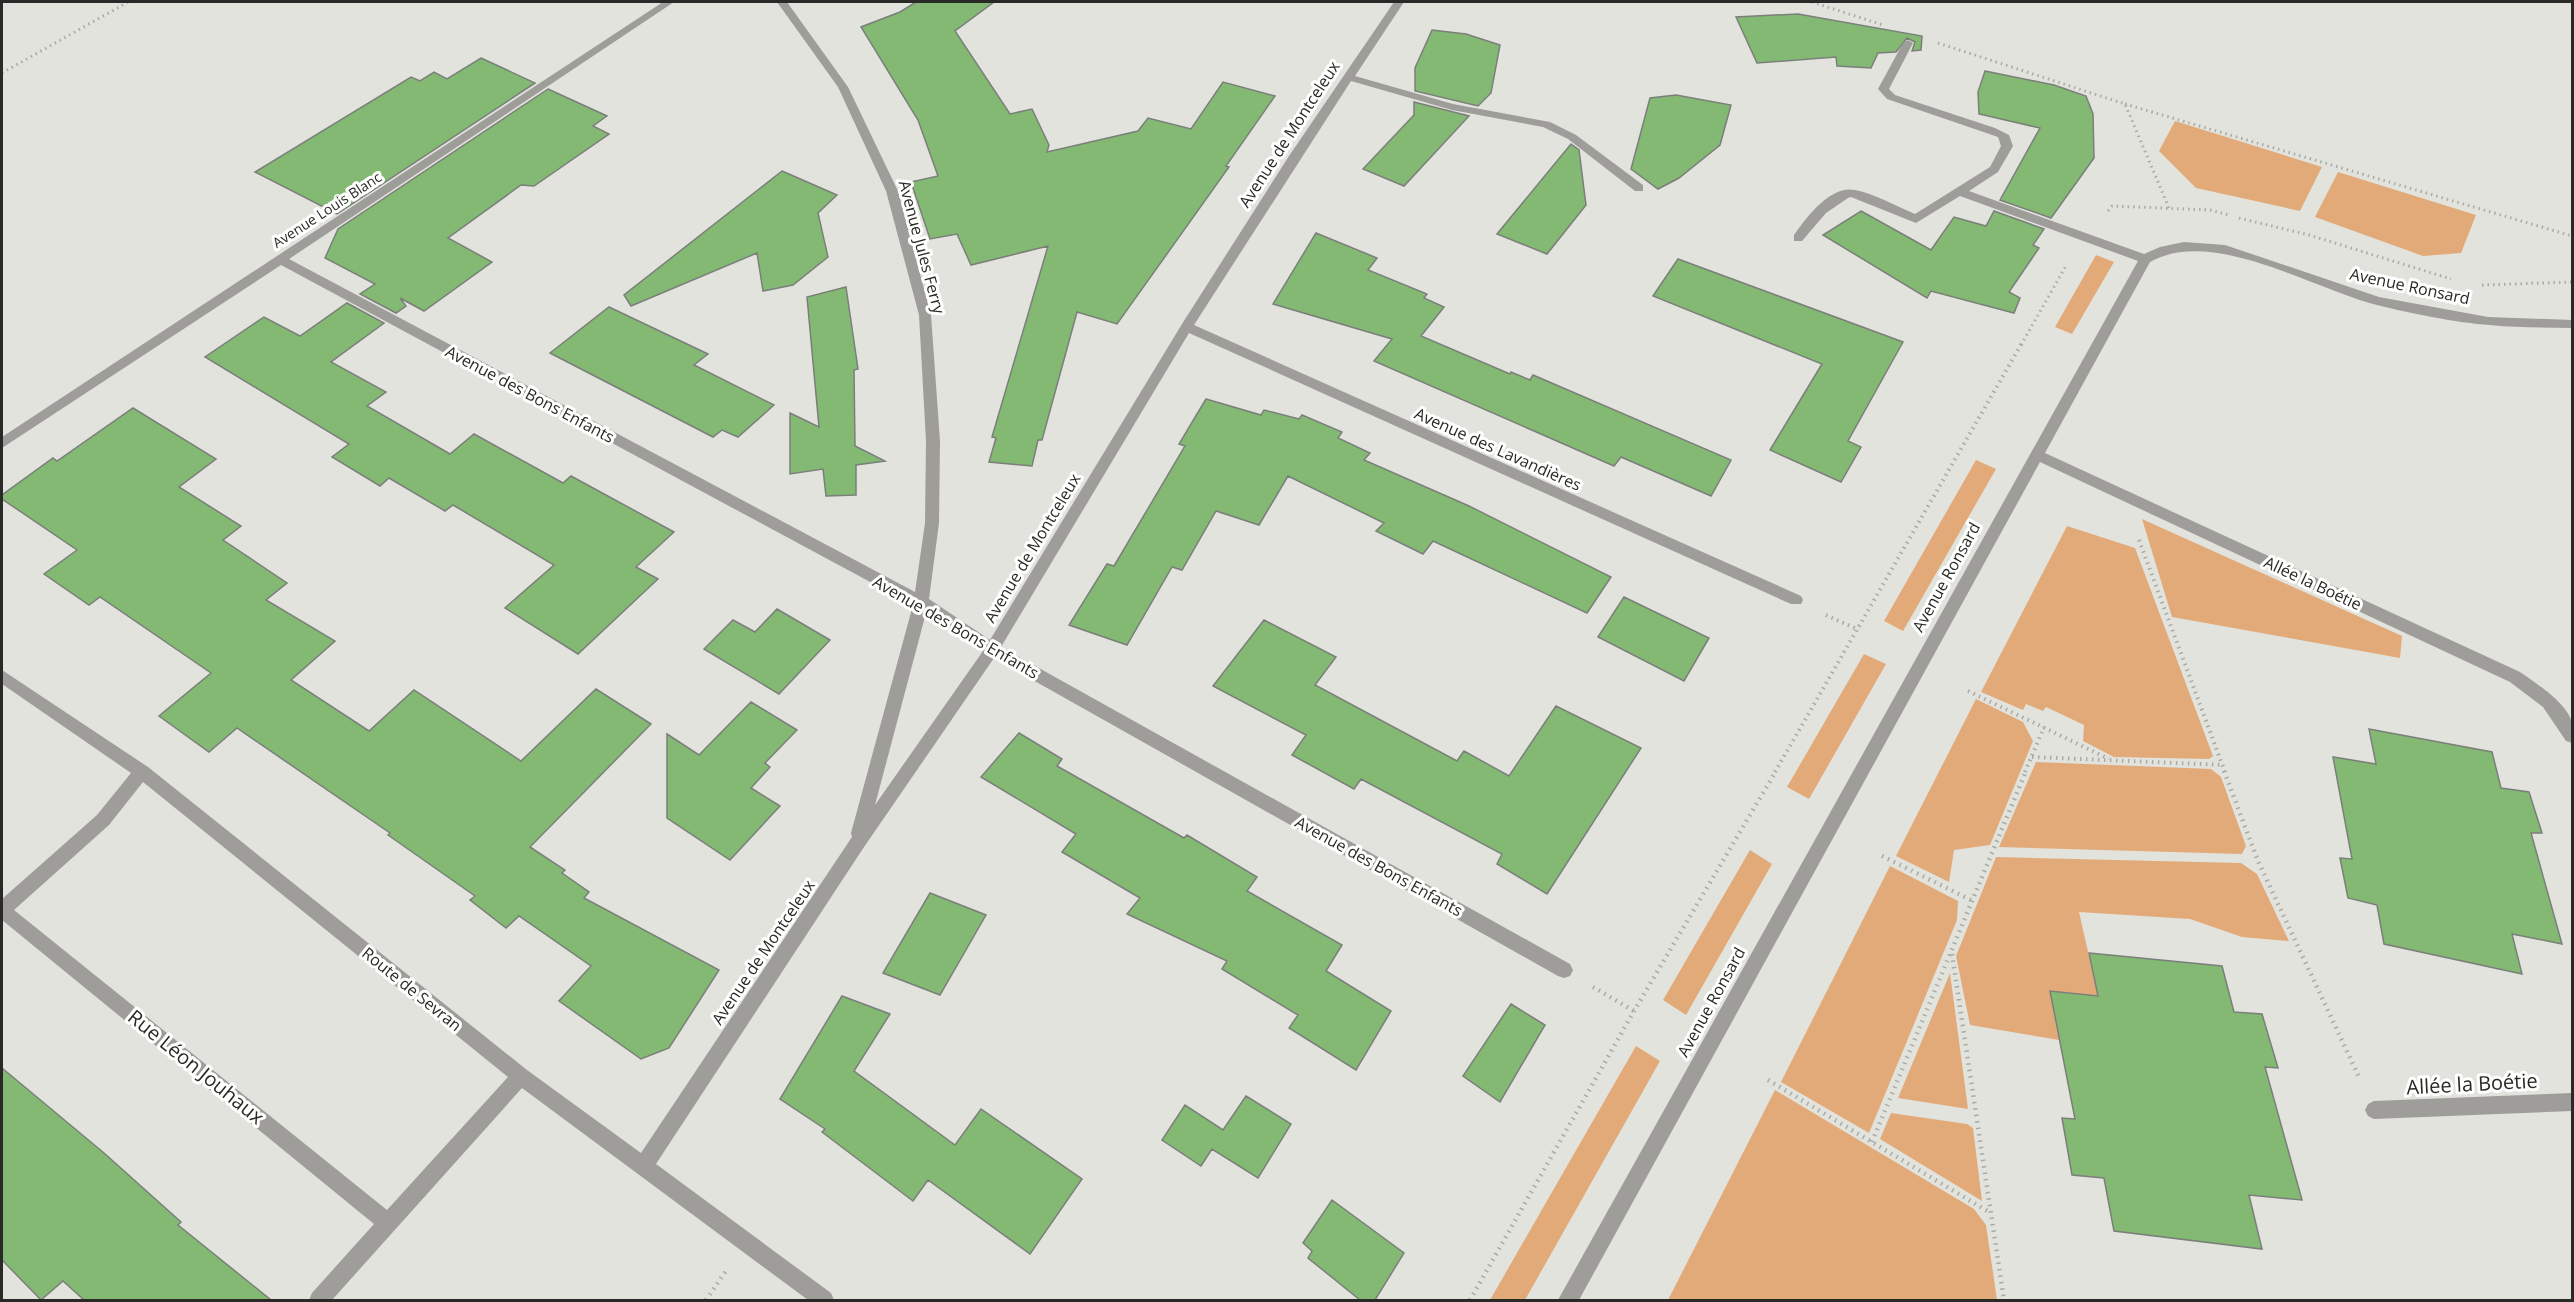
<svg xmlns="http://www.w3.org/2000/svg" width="2574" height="1302" font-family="'Open Sans',sans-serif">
  <rect width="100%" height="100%" fill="#e2e3dd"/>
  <path fill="#e3aa79" d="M 2175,121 L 2322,167 L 2300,211 L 2196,188 L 2159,151 Z
    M 2338,172 L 2476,215 L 2461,253 L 2423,256 L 2315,217 Z
    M 2096,255 L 2114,262 L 2072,334 L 2055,327 Z
    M 1976,460 L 1996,469 L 1903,631 L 1884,621 Z
    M 2142,519 L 2402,636 L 2400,658 L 2172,617 Z
    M 2067,526 L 2135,548 L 2213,756 L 2209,759 L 2114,757 L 2083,741 L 2084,725 L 2046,707 L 2043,711 L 2026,704 L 2023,710 L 1981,692 Z
    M 1864,654 L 1886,664 L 1809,799 L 1787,787 Z
    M 1976,699 L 2023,722 L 2033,741 L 1990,845 L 1954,850 L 1949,882 L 1896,856 Z
    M 2036,762 L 2211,769 L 2221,777 L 2246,846 L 2242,854 L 1999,847 Z
    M 1750,850 L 1772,864 L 1686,1015 L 1663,1000 Z
    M 1996,857 L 2241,863 L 2257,874 L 2289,941 L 2242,937 L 2190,919 L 2079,912 L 2098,996 L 2050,992 L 2059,1040 L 1970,1025 L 1956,956 Z
    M 1890,866 L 1958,901 L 1957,920 L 1869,1133 L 1781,1082 Z
    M 1950,973 L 1968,1109 L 1898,1098 Z
    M 1636,1046 L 1660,1061 L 1525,1300 L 1490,1300 Z
    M 1775,1090 L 1974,1209 L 1986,1225 L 1997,1300 L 1668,1300 Z
    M 1891,1113 L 1967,1124 L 1973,1128 L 1982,1201 L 1880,1139 Z"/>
  <path fill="#83b973" stroke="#7b7f7a" stroke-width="1.5" d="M 916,2 L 994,2 L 955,31 L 1010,114 L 1032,109 L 1049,145 L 1047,152 L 1138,131 L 1148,118 L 1191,129 L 1223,82 L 1275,96 L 1226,166 L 1229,167 L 1117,324 L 1077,312 L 1042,440 L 1038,440 L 1032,466 L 989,462 L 996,438 L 992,437 L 1048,246 L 971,265 L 957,234 L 930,239 L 911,182 L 938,176 L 918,120 L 861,27 L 900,12 Z
    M 1798,14 L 1922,36 L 1921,50 L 1912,51 L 1915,42 L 1907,38 L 1896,52 L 1878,53 L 1871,68 L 1837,66 L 1836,57 L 1757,63 L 1736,17 Z
    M 1432,30 L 1466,34 L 1500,45 L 1491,93 L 1478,106 L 1415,91 L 1415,68 Z
    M 481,58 L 535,83 L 337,214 L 255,172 L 411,77 L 420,81 L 434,72 L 447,79 Z
    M 1985,71 L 2054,85 L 2086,96 L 2093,114 L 2094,158 L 2051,218 L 2000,200 L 2040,128 L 1979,114 L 1978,92 Z
    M 548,89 L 607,116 L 593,126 L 609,134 L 534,186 L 521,185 L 448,238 L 492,262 L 424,311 L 400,298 L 406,306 L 396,313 L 360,294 L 375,284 L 325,258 L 338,229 Z
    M 1676,95 L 1731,105 L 1720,145 L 1679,178 L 1658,189 L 1631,169 L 1650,98 Z
    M 1414,102 L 1469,116 L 1404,186 L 1363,169 L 1414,115 Z
    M 1571,144 L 1579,150 L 1586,205 L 1547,254 L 1497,234 Z
    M 782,171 L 837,195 L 818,213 L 828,257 L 793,285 L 763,291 L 757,253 L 631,306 L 624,295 Z
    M 1861,211 L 1931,250 L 1954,217 L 1986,226 L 1994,211 L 2044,229 L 2033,245 L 2039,248 L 2009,292 L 2020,298 L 2014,313 L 1931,291 L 1927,298 L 1823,235 Z
    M 1316,233 L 1377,258 L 1368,270 L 1427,294 L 1424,298 L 1444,307 L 1421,336 L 1510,374 L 1511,372 L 1530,380 L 1533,375 L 1731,460 L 1711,496 L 1621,457 L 1614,466 L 1374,361 L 1392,339 L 1273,304 Z
    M 1678,259 L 1903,342 L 1848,441 L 1861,447 L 1841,482 L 1770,450 L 1822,364 L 1653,296 Z
    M 846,287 L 858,369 L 854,370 L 855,446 L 885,461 L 856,465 L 856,495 L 826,496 L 823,469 L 790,474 L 790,413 L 819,427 L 807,297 Z
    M 347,303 L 384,323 L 331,362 L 386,392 L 367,406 L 450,454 L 474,434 L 563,483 L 571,476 L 674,532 L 636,567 L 658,579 L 578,654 L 505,608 L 554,565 L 453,505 L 445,511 L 389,478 L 380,486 L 332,457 L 349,444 L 205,357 L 264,317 L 300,336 Z
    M 609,307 L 708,354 L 694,365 L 774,405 L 738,437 L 722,430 L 713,437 L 550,353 Z
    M 1206,399 L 1261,415 L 1264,410 L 1299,419 L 1302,415 L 1342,432 L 1338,438 L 1370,453 L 1364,460 L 1469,506 L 1611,577 L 1587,613 L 1433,541 L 1423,554 L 1376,531 L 1384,523 L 1288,476 L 1259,525 L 1216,511 L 1182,570 L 1172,567 L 1127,645 L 1069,625 L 1107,564 L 1114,566 L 1185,446 L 1179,444 Z
    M 133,408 L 216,459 L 179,487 L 241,526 L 223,540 L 287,583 L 266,600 L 335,641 L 291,680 L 369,731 L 414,690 L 521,761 L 596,689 L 651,724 L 530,847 L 565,870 L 562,873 L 589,892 L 584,898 L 719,970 L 669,1048 L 641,1059 L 559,1001 L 591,966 L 519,916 L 506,928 L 470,900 L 475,896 L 388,835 L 390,833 L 237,728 L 209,752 L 159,716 L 211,673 L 100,597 L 89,605 L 44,574 L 77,550 L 2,499 L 2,495 L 53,458 L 57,461 Z
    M 1624,597 L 1709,638 L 1684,681 L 1598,637 Z
    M 777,609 L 830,640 L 779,694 L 704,649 L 733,620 L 755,632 Z
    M 1264,620 L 1336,657 L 1315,685 L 1457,761 L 1464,751 L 1509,776 L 1556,706 L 1641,748 L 1547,894 L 1497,864 L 1502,854 L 1361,779 L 1354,789 L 1292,755 L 1306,735 L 1213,686 Z
    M 751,702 L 797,730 L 765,763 L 770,767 L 751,788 L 780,806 L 730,860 L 667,818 L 667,734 L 699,755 Z
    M 2369,729 L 2492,752 L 2501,788 L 2529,792 L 2542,833 L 2531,833 L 2562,944 L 2512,934 L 2522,974 L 2384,944 L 2377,905 L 2348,898 L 2340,858 L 2352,859 L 2333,757 L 2376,764 Z
    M 1019,733 L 1062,759 L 1057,766 L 1184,838 L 1187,835 L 1257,877 L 1247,891 L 1342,945 L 1326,971 L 1391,1011 L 1356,1070 L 1289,1028 L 1298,1015 L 1222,969 L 1227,961 L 1127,914 L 1140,898 L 1062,852 L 1076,834 L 981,777 Z
    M 930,893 L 986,915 L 940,995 L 883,973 Z
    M 2089,953 L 2222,966 L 2234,1012 L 2262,1014 L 2278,1068 L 2265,1067 L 2302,1200 L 2249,1195 L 2262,1249 L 2114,1231 L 2104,1178 L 2072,1175 L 2062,1118 L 2075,1119 L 2050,991 L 2098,996 Z
    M 842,996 L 890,1014 L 854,1071 L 955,1145 L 981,1109 L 1082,1179 L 1030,1254 L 928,1180 L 913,1201 L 822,1132 L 825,1129 L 780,1099 Z
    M 1511,1004 L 1545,1025 L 1500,1102 L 1463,1076 Z
    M 2,1068 L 104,1153 L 181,1222 L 178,1225 L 271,1300 L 84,1300 L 63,1281 L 41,1300 L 2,1260 Z
    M 1246,1096 L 1291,1124 L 1258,1178 L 1212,1149 L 1201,1166 L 1162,1140 L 1185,1105 L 1223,1130 Z
    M 1332,1200 L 1404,1253 L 1375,1300 L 1360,1300 L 1308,1258 L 1312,1251 L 1303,1243 Z"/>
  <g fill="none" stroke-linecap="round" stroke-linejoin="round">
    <path stroke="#aaaba6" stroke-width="3" stroke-dasharray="1.5 4" stroke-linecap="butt" d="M 1812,2 L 1883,25
      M 1938,43 L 2125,104 L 2169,208
      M 2,73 L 128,2
      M 2125,104 L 2572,236
      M 2108,211 L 2112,206 L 2210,210 L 2229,215
      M 2239,218 L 2309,235 L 2451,279
      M 2482,285 L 2572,282
      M 2021,345 L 2067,264"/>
    <path stroke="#aaaba6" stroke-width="4" stroke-dasharray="1.5 4.5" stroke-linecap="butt" d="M 2139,540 L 2225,772
      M 1826,615 L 1859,630
      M 1968,691 L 2109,759
      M 2032,757 L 2223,765
      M 1775,772 L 2022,343
      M 2025,772 L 2044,727"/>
    <path stroke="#aaaba6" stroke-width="4.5" stroke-dasharray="1.5 5" stroke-linecap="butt" d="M 2224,771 L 2258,861 L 2359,1077
      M 1882,856 L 1973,901
      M 1952,954 L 2004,1300
      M 1593,987 L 1634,1011
      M 1768,1080 L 1989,1212
      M 1872,1142 L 2026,771
      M 706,1300 L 726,1271
      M 1470,1300 L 1634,1011 L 1776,771"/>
    <path fill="#9e9d9a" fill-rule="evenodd" d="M 663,2 L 674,2 L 289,259 L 915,592 L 925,523 L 926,441 L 919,315 L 886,191 L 838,87 L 777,2 L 787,2 L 848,87 L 898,191 L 931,315 L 940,441 L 939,523 L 929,599 L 990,640 L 1182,324 L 1289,156 L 1394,2 L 1404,2 L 1355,76 L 1453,104 L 1550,122 L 1576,135 L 1643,185 L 1643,191 L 1635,191 L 1568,139 L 1543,127 L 1452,110 L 1351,81 L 1194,325 L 1801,596 L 1803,600 L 1801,604 L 1791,604 L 1189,333 L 1001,647 L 1570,964 L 1573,970 L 1570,976 L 1564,978 L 1558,976 L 994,658 L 862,850 L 656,1164 L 831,1293 L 834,1300 L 808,1300 L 522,1088 L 332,1300 L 309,1300 L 312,1293 L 374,1224 L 2,920 L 2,899 L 97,815 L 131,773 L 2,684 L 2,670 L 148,767 L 527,1070 L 641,1153 L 852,837 L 851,833 L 913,605 L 281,265 L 2,448 L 2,437 ZM 926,613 L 983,651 L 875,805 ZM 143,782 L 508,1077 L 387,1210 L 14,910 L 109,825 Z
      M 1908,40 L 1913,43 L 1889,89 L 1895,95 L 1995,128 L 2009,135 L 2013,146 L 1998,172 L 1969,191 L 2144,254 L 2160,247 L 2184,242 L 2225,245 L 2379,297 L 2488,317 L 2572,320 L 2572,328 C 2545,327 2517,328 2490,325 C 2457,323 2409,313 2377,305 C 2311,288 2213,227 2150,262 L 2045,453 L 2520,672 C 2536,683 2568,704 2572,723 C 2574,729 2572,737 2572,743 L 2566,741 L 2543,707 L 2510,682 L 2040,462 L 1579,1300 L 1558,1300 L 2138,261 L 1960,196 L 1916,223 L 1851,197 L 1848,198 L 1826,213 L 1802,241 L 1794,241 L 1794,235 C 1806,218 1830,185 1855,190 C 1875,194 1896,206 1915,214 L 1990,167 L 2001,146 L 1998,137 L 1887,99 L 1878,89 L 1903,43 Z
      M 2572,1093 L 2572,1111 L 2374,1119 L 2368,1116 L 2365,1110 L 2368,1104 L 2374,1101 Z"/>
  </g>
  <g text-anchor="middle" stroke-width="6" stroke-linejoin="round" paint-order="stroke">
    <g font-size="14" fill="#292927" stroke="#fffffe">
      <text transform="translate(327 210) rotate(-33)" y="5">Avenue Louis Blanc</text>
    </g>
    <g font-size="16" fill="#292927" stroke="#fffffe">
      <text transform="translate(1289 134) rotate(-57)" y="6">Avenue de Montceleux</text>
      <text transform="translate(922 247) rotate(75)" y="6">Avenue Jules Ferry</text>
      <text transform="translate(2410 286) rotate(12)" y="6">Avenue Ronsard</text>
      <text transform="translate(530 394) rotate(28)" y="6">Avenue des Bons Enfants</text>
      <text transform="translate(1498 449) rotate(24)" y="6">Avenue des Lavandières</text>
      <text transform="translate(1032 548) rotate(-59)" y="6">Avenue de Montceleux</text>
      <text transform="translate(1946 577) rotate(-61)" y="6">Avenue Ronsard</text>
      <text transform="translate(2313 583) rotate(25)" y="6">Allée la Boétie</text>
      <text transform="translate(956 627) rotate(30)" y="6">Avenue des Bons Enfants</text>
      <text transform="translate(1379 866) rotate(29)" y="6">Avenue des Bons Enfants</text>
      <text transform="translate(763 952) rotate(-56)" y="6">Avenue de Montceleux</text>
      <text transform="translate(412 989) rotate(39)" y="6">Route de Sevran</text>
      <text transform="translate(1711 1002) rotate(-61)" y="6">Avenue Ronsard</text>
    </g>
    <g font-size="20" fill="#292927" stroke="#fffffe">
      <text transform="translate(196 1067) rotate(39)" y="7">Rue Léon Jouhaux</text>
      <text transform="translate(2472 1084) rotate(-3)" y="7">Allée la Boétie</text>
    </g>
  </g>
  <rect width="2574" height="1302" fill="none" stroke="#292927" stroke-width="6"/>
</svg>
